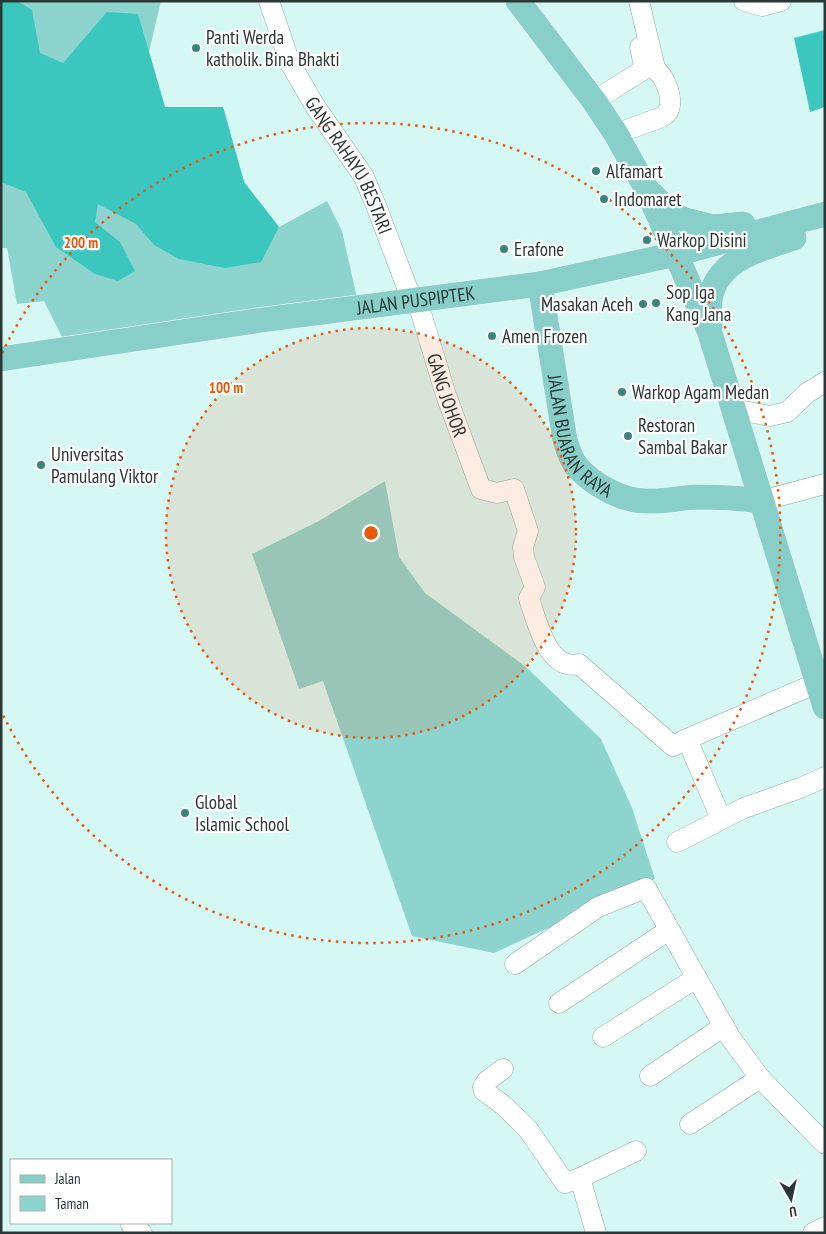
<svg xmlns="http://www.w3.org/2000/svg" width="826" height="1234" font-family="'PT Sans Narrow',sans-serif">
  <rect width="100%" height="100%" fill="#d6f8f4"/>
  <path fill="#8ed4ce" d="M 1,1 L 161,1 L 149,52 L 165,107 L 223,107 L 244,182 L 279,227 L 327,201 L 342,231 L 357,298 L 62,337 L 44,301 L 17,304 L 7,248 L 1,248 Z
    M 385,481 L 399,557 L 425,593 L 526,667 L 601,739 L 632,808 L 655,879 L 494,953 L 412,936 L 323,681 L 299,689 L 252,554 L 319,521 Z"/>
  <path fill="#3bc7be" d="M 1,1 L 17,1 L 32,10 L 40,53 L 63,63 L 107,12 L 138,14 L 165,107 L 223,107 L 244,182 L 279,227 L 261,262 L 225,268 L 179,259 L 154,245 L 136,224 L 98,204 L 95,222 L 120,242 L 135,271 L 118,281 L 95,274 L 56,247 L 26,192 L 1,182 Z
    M 825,30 L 825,107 L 810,112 L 794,38 Z"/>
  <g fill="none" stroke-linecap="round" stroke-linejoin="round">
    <g stroke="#8baba7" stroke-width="21">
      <g id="minor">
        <path id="s1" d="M 269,1 L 290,63 L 315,106 L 364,177 L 377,208 L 408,290 L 417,300 L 446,395 L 481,489 L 497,493 L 514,489 L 528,531 L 523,547 L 524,557 L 535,587 L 529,598 L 530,602 C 538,624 548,671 579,664 L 673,746 L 687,739 L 721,819"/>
        <path d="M 744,1 L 762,6 L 781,1"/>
        <path d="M 594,101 L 643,70 L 644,66 L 640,47"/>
        <path d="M 616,134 L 662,117 C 676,109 669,89 663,78 C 661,74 657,72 655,68 L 639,1"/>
        <path d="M 733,409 L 770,416 L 787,412 L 807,393 L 825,382"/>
        <path d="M 761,501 L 825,484"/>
        <path d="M 687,739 L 817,683"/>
        <path d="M 677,842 L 744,808 L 800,788 L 825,777"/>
        <path d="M 515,964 L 598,907 L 646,888 L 730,1037 L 760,1078 L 825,1144"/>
        <path d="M 559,1003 L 669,930"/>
        <path d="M 603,1037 L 696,978"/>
        <path d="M 503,1069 L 487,1081 L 483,1087 L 484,1091 L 503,1105 L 527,1128 L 565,1183 L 580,1178 L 636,1151"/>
        <path d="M 650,1076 L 724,1026"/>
        <path d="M 690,1124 L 760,1078"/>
        <path d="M 580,1178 L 596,1233"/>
        <path d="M 131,1225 L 142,1233"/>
        <path d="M 813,1233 L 825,1227"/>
      </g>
    </g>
    <g stroke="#fff" stroke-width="26">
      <g id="major">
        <path d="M 518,1 L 594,101 L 616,134 L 646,188 L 676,254 L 710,333 L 825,707"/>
        <path d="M 653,195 L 670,213 L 685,220 L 713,227 L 743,224"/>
        <path id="s2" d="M 540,284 L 565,440 C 568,450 571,460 578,468 C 594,485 622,501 646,501 C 663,502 679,498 696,497 C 718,497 739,498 761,501"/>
        <path d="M 710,327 C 710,316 708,302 712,292 C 722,258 764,248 794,238"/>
        <path id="s3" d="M 1,359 L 262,320 L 540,284 L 676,254 L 825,214"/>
      </g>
    </g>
    <use href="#minor" stroke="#fff" stroke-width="20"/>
    <use href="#major" stroke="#88cfca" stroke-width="25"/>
  </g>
  <circle cx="371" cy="533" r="205" fill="#e8590c" fill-opacity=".12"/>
  <g fill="none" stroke="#e8590c" stroke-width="2.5" stroke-dasharray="2.5 5">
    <circle cx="371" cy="533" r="205"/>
    <path d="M2 353A410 410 0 1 1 2 713"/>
  </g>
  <g fill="#3b837e" stroke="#fff" stroke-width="2">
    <circle cx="196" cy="48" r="5"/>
    <circle cx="596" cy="171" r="5"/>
    <circle cx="604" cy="199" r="5"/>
    <circle cx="647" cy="240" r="5"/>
    <circle cx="504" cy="249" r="5"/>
    <circle cx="656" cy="303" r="5"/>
    <circle cx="643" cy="304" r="5"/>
    <circle cx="492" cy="336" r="5"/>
    <circle cx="622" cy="392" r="5"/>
    <circle cx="628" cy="436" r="5"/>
    <circle cx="41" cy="465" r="5"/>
    <circle cx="185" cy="813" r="5"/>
  </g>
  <g text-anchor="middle" stroke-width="4.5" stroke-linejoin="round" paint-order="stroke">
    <g font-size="19" fill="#2a3735" stroke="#fff" text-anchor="start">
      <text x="206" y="44">Panti Werda<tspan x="206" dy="22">katholik. Bina Bhakti</tspan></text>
      <text x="606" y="178">Alfamart</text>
      <text x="614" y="206">Indomaret</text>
      <text x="657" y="247">Warkop Disini</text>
      <text x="514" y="256">Erafone</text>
      <text x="666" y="299">Sop Iga<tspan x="666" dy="22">Kang Jana</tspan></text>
      <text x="633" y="311" text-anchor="end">Masakan Aceh</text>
      <text x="502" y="343">Amen Frozen</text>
      <text x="632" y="399">Warkop Agam Medan</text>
      <text x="638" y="432">Restoran<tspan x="638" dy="22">Sambal Bakar</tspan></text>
      <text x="51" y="461">Universitas<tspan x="51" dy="22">Pamulang Viktor</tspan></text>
      <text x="195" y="809">Global<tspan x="195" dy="22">Islamic School</tspan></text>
    </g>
    <g font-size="19" fill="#2a3735" stroke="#fff">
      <text dy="7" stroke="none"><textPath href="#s1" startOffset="184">GANG RAHAYU BESTARI</textPath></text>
      <text dy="7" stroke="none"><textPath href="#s3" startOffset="419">JALAN PUSPIPTEK</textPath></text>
      <text dy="7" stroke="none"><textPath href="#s1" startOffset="436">GANG JOHOR</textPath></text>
      <text dy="7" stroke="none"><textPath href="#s2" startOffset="161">JALAN BUARAN RAYA</textPath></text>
    </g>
  </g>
  <circle cx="371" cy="533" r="8" fill="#e8590c" stroke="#fff" stroke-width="2.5"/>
  <g font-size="15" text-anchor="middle" font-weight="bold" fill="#e8590c" stroke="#fff" stroke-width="4.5" stroke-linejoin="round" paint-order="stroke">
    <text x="81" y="248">200 m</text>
    <text x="226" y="393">100 m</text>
  </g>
  <rect width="826" height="1234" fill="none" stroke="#2a3735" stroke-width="5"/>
  <rect x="10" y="1159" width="162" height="65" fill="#ffffff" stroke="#aaafae"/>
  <rect x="20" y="1175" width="25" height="8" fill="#88cfca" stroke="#aaafae"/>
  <text x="55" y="1184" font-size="15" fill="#2a3735">Jalan</text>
  <rect x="20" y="1196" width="25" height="15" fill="#8ed4ce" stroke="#aaafae"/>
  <text x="55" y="1209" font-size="15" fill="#2a3735">Taman</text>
  <g transform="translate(791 1199) rotate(171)" stroke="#ffffff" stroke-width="4" paint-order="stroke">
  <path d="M0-4L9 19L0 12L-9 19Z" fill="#2a3735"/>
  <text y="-8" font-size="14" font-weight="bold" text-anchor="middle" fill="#2a3735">U</text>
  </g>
</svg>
